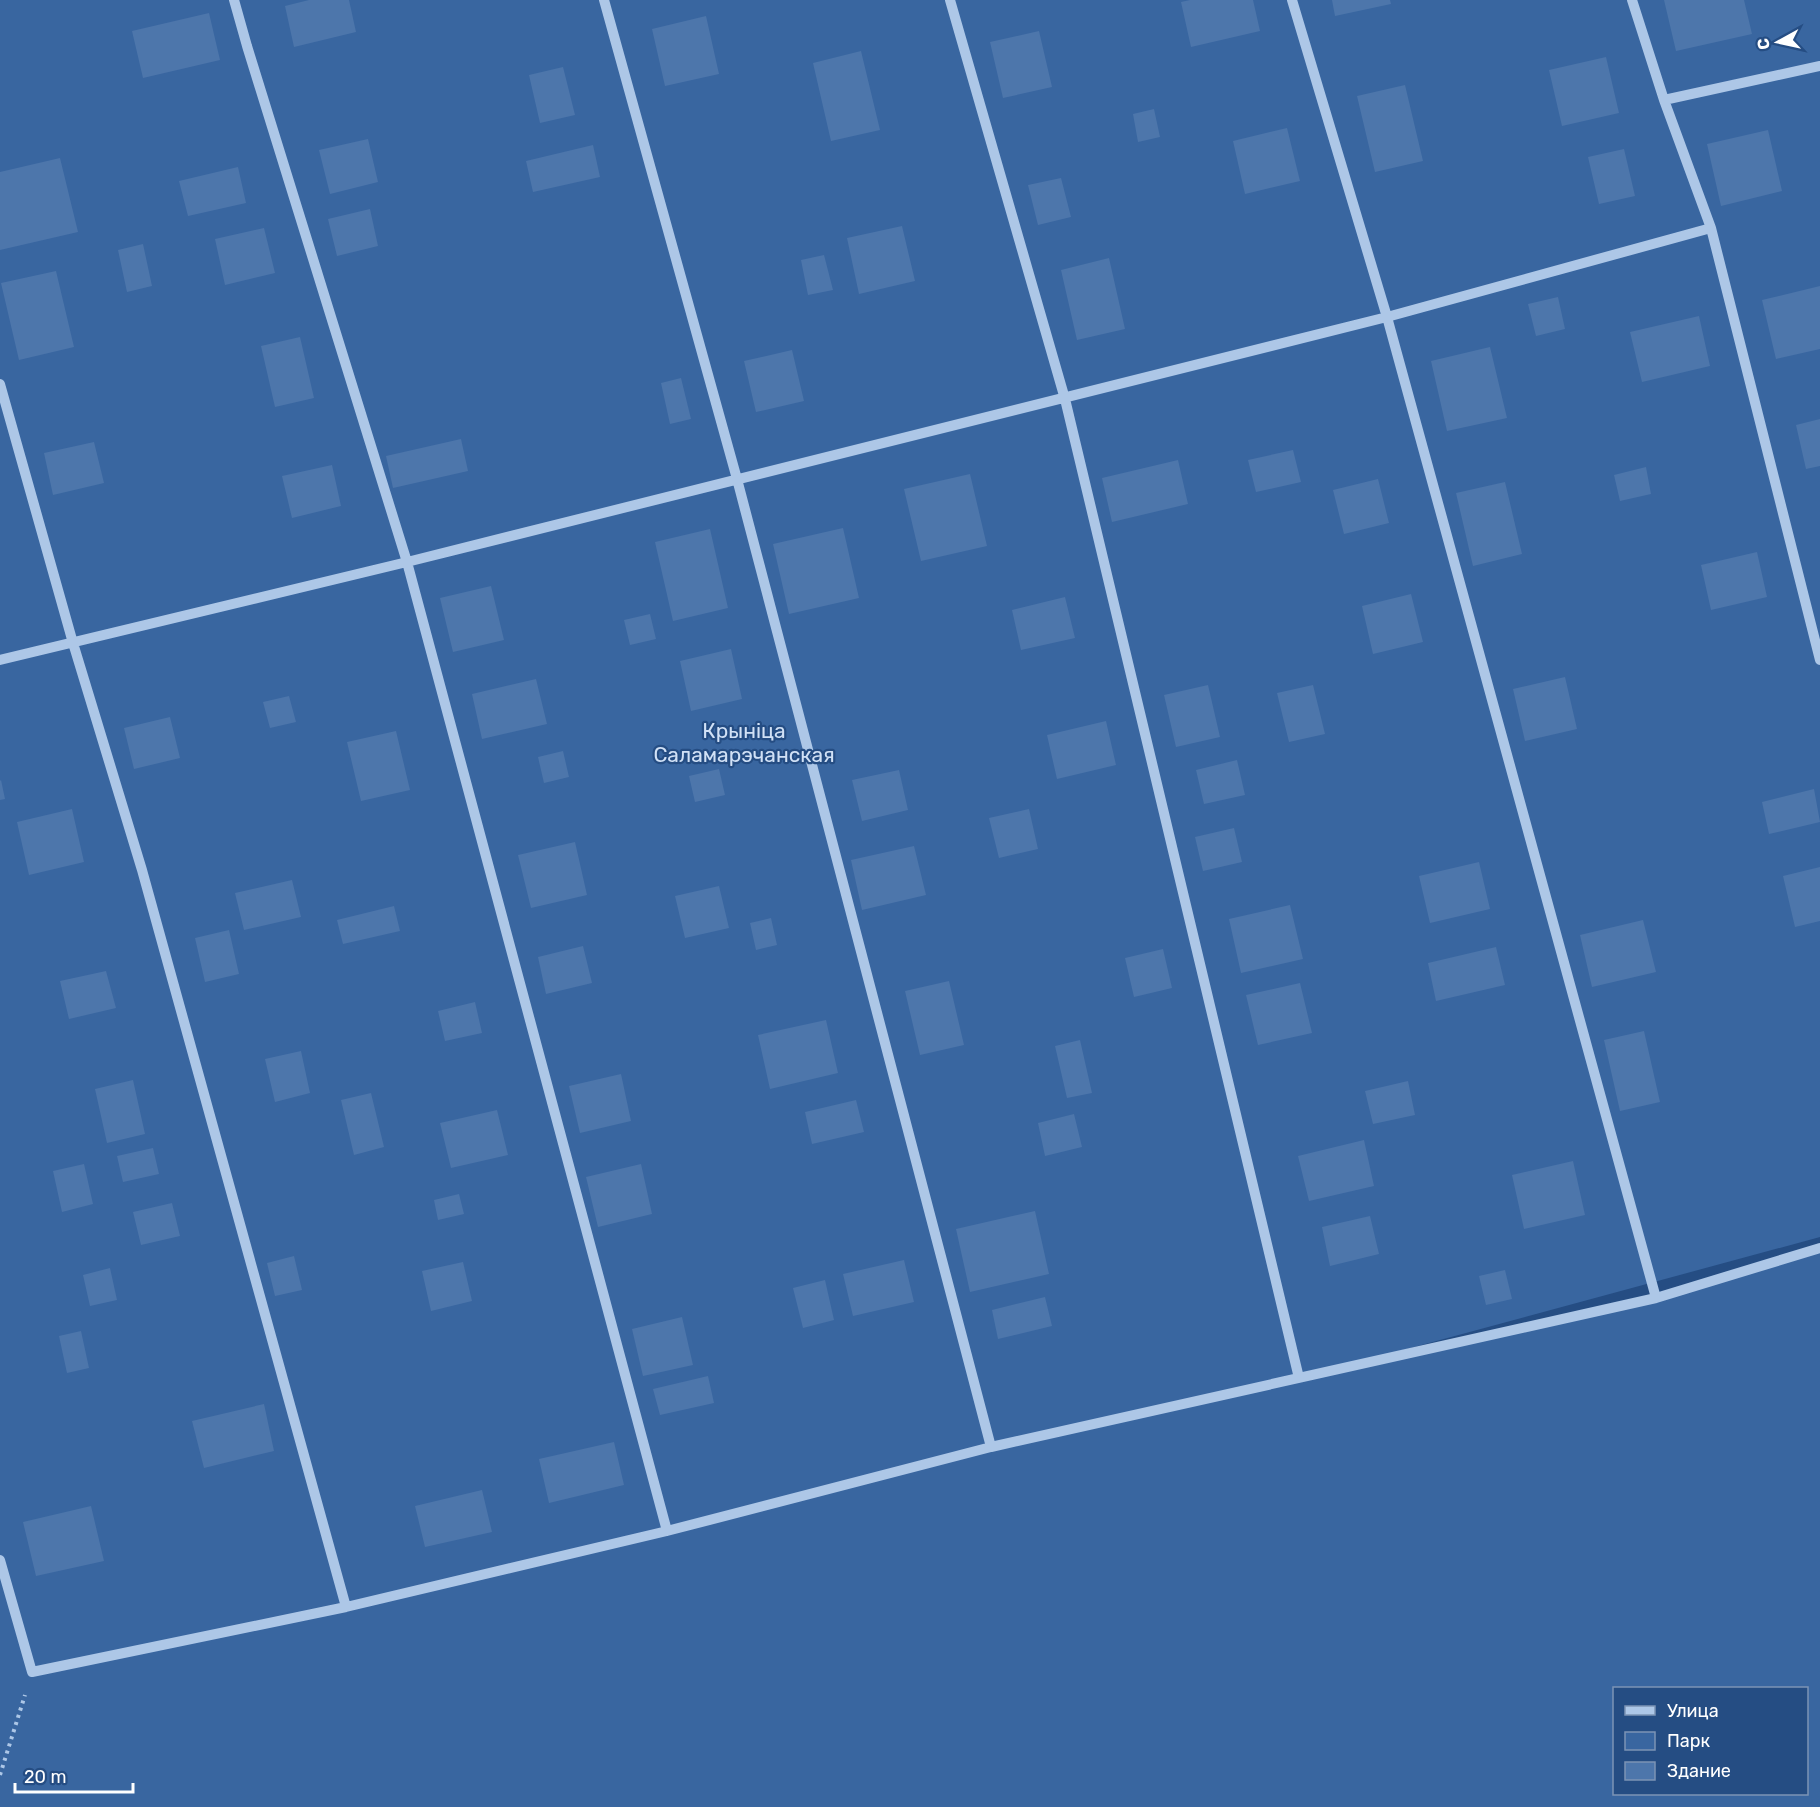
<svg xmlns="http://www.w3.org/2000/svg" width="1820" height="1807" font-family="Rubik,sans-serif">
  <rect width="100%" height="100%" fill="#254d83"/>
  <path fill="#3966a0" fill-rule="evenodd" d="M 0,0 L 1820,0 L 1820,1237 L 1318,1373 L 1656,1298 L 1820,1248 L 1820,1807 L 0,1807 ZM 1614,1688 L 1806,1688 L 1806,1794 L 1614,1794 Z"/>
  <path fill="#4d76ab" d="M 309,0 L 349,0 L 356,32 L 294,47 L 285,6 Z
    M 1190,0 L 1253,0 L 1260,31 L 1191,47 L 1181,2 Z
    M 1332,0 L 1390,0 L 1391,4 L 1335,16 Z
    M 1664,0 L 1744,0 L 1752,34 L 1676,51 Z
    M 209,13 L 220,60 L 143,78 L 132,31 Z
    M 706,16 L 719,74 L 665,86 L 652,29 Z
    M 1039,31 L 1052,87 L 1003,98 L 990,42 Z
    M 861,51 L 880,130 L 831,141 L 813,63 Z
    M 1606,57 L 1619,113 L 1562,126 L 1549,70 Z
    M 563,67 L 575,115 L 540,123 L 529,75 Z
    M 1405,85 L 1423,161 L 1375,172 L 1357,96 Z
    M 1154,109 L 1160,137 L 1138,142 L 1133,114 Z
    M 1287,128 L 1300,181 L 1245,194 L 1233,141 Z
    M 1768,130 L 1782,191 L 1721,206 L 1707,144 Z
    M 368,139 L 378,182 L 330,194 L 319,150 Z
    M 593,145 L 600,177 L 533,192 L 526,161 Z
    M 1624,149 L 1635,196 L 1599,204 L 1588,157 Z
    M 60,158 L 78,232 L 0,250 L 0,172 Z
    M 238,167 L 246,203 L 188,216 L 179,181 Z
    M 1061,178 L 1071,217 L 1038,225 L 1028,185 Z
    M 370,209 L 378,246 L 337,256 L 328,219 Z
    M 902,226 L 915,281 L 859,294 L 847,238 Z
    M 264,228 L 275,273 L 225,285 L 215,239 Z
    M 143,244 L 152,286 L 127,292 L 118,250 Z
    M 824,255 L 833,290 L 808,295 L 801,260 Z
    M 1109,258 L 1125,329 L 1077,340 L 1061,270 Z
    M 56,271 L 74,347 L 19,360 L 1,283 Z
    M 1820,286 L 1820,349 L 1776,359 L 1762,300 Z
    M 1558,297 L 1565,329 L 1536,336 L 1528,304 Z
    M 1699,316 L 1710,366 L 1642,382 L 1630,332 Z
    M 300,337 L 314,398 L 275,407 L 261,346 Z
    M 1490,347 L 1507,418 L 1447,431 L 1431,361 Z
    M 792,350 L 804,401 L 756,412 L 744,361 Z
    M 681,378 L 691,419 L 670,424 L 661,383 Z
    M 1820,419 L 1820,466 L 1806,469 L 1796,425 Z
    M 461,439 L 468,471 L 393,488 L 386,456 Z
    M 94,442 L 104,483 L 53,495 L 44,453 Z
    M 1293,450 L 1301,482 L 1256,492 L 1248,460 Z
    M 1178,460 L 1188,504 L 1112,522 L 1102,478 Z
    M 332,465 L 341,506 L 292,518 L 282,476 Z
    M 1646,467 L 1651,494 L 1620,501 L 1614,475 Z
    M 970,474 L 987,546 L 921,561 L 904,489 Z
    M 1378,479 L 1389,523 L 1344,534 L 1333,490 Z
    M 1505,482 L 1522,554 L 1473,566 L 1456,493 Z
    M 843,528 L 859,598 L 789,614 L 773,544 Z
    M 710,529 L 728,608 L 673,621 L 655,542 Z
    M 1757,552 L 1767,597 L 1711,610 L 1701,565 Z
    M 491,586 L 504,640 L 453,652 L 440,598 Z
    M 1411,594 L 1423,642 L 1373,654 L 1362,606 Z
    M 1065,597 L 1075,638 L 1021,650 L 1012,610 Z
    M 650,614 L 656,639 L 630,645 L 624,620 Z
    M 731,649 L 742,699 L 691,711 L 680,661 Z
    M 1565,677 L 1577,729 L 1525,741 L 1513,689 Z
    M 536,679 L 547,724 L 482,739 L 472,694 Z
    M 1208,685 L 1220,737 L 1176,747 L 1164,695 Z
    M 1313,685 L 1325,734 L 1289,742 L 1277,693 Z
    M 289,696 L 296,722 L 270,728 L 263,702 Z
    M 170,717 L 180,758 L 134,769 L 124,728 Z
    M 1106,721 L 1116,765 L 1057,779 L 1047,735 Z
    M 396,731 L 410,790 L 361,801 L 347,742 Z
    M 563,751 L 569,777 L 544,783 L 538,757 Z
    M 1237,760 L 1245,795 L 1204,804 L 1196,770 Z
    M 719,769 L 725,795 L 695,802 L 689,776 Z
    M 899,770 L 908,810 L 862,821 L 852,780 Z
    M 1,780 L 5,799 L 0,800 L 0,781 Z
    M 1814,789 L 1820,822 L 1769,834 L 1762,802 Z
    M 72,809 L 84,862 L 29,875 L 17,822 Z
    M 1029,809 L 1038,849 L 999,858 L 989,818 Z
    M 1234,828 L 1242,862 L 1203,871 L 1195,837 Z
    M 575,842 L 587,895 L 531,908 L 518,855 Z
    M 914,846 L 926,895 L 862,910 L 851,860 Z
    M 1479,862 L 1490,909 L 1430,923 L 1419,876 Z
    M 1820,867 L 1820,921 L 1795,927 L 1783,876 Z
    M 292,880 L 301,917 L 244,930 L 235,893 Z
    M 719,886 L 729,928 L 685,938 L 675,896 Z
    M 1290,905 L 1303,959 L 1241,973 L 1229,919 Z
    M 394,906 L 400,931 L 343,944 L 337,920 Z
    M 771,918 L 777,945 L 756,950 L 750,923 Z
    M 1643,920 L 1656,972 L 1592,987 L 1580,935 Z
    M 229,930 L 239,974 L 205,982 L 195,938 Z
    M 583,946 L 592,983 L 546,994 L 538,957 Z
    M 1496,947 L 1505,985 L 1436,1001 L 1428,963 Z
    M 1163,949 L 1172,988 L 1134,997 L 1125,958 Z
    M 106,971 L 116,1008 L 69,1019 L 60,981 Z
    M 949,981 L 964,1045 L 920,1055 L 905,991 Z
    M 1300,983 L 1312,1033 L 1258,1045 L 1246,995 Z
    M 475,1002 L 482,1033 L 445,1041 L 438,1011 Z
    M 826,1020 L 838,1073 L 770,1089 L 758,1035 Z
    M 1644,1031 L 1660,1102 L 1620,1111 L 1604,1040 Z
    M 1080,1040 L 1092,1093 L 1067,1098 L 1055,1046 Z
    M 301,1051 L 310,1093 L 275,1102 L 265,1059 Z
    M 621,1074 L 631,1121 L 580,1133 L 569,1086 Z
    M 133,1080 L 145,1134 L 107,1143 L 95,1089 Z
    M 1408,1081 L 1415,1115 L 1373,1124 L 1365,1091 Z
    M 371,1093 L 384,1147 L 354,1155 L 341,1100 Z
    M 856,1100 L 864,1132 L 812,1144 L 805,1112 Z
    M 497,1110 L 508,1155 L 451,1168 L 440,1123 Z
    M 1074,1114 L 1082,1147 L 1045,1156 L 1038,1123 Z
    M 1364,1140 L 1374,1186 L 1309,1201 L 1298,1156 Z
    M 153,1148 L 159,1174 L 123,1182 L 117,1156 Z
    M 1573,1161 L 1585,1215 L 1524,1229 L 1512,1175 Z
    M 84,1164 L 93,1204 L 62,1212 L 53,1171 Z
    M 641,1164 L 652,1214 L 598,1227 L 586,1177 Z
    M 459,1194 L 464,1214 L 438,1220 L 434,1200 Z
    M 172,1203 L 180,1236 L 141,1245 L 133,1212 Z
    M 1035,1211 L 1049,1274 L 970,1292 L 956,1229 Z
    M 1370,1216 L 1379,1254 L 1330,1266 L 1322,1227 Z
    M 294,1256 L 302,1290 L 275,1296 L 267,1263 Z
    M 904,1260 L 914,1302 L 853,1316 L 843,1274 Z
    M 463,1262 L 472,1301 L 431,1311 L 422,1271 Z
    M 110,1268 L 117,1300 L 90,1306 L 83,1275 Z
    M 1505,1270 L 1512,1299 L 1486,1305 L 1479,1276 Z
    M 825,1280 L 834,1320 L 803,1328 L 793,1288 Z
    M 1045,1297 L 1052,1326 L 998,1339 L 992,1310 Z
    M 682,1317 L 693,1365 L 643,1376 L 632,1329 Z
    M 81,1331 L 89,1368 L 67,1373 L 59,1336 Z
    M 708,1376 L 714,1403 L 660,1415 L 653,1389 Z
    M 264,1404 L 274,1451 L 204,1468 L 192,1421 Z
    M 614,1442 L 624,1485 L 549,1503 L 539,1459 Z
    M 482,1490 L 492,1532 L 425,1547 L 415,1506 Z
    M 91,1506 L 104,1561 L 36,1576 L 23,1522 Z"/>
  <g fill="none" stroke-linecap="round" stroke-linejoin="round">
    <path stroke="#adc7e7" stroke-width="4" stroke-dasharray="3 4.5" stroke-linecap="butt" d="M 0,1775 L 25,1695"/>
    <path stroke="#adc7e7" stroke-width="10" d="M 234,0 L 247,46 L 407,562 L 667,1531
      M 604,0 L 737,479 L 991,1447
      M 950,0 L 1065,399 L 1299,1378
      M 1292,0 L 1387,317 L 1656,1298
      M 1632,0 L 1664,100 L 1711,228 L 1820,660
      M 1664,100 L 1820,66
      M 0,384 L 73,643 L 142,870 L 346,1607
      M 0,660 L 407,562 L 1387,317 L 1711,228
      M 0,1560 L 32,1672 L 346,1607 L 667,1531 L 991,1447 L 1656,1298 L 1820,1248"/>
  </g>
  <g text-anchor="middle" stroke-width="4.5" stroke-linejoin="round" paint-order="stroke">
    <g font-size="21" fill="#d1e1f6" stroke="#254d83">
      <text x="744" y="738">Крыніца<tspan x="744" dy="24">Саламарэчанская</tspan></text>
    </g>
  </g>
  <rect x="1613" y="1687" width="195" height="108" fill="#254d83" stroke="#7c94b5" stroke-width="1.5"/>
  <rect x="1625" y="1706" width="30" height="9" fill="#adc7e7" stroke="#7c94b5" stroke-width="1.5"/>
  <text x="1667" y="1717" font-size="18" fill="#ffffff">Улица</text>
  <rect x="1625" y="1732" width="30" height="18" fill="#3966a0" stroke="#7c94b5" stroke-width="1.5"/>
  <text x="1667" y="1747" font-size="18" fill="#ffffff">Парк</text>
  <rect x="1625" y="1762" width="30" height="18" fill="#4d76ab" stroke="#7c94b5" stroke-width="1.5"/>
  <text x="1667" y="1777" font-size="18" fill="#ffffff">Здание</text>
  <g transform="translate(1778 42) rotate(262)" stroke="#254d83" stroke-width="4.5" paint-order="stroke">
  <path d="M0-4.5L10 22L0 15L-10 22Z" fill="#ffffff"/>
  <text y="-9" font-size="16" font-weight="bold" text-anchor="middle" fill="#ffffff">С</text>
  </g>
  <path d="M15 1783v9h118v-9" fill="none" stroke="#ffffff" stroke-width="3"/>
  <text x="24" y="1783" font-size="18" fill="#ffffff" stroke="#254d83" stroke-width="4.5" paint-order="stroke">20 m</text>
</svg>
